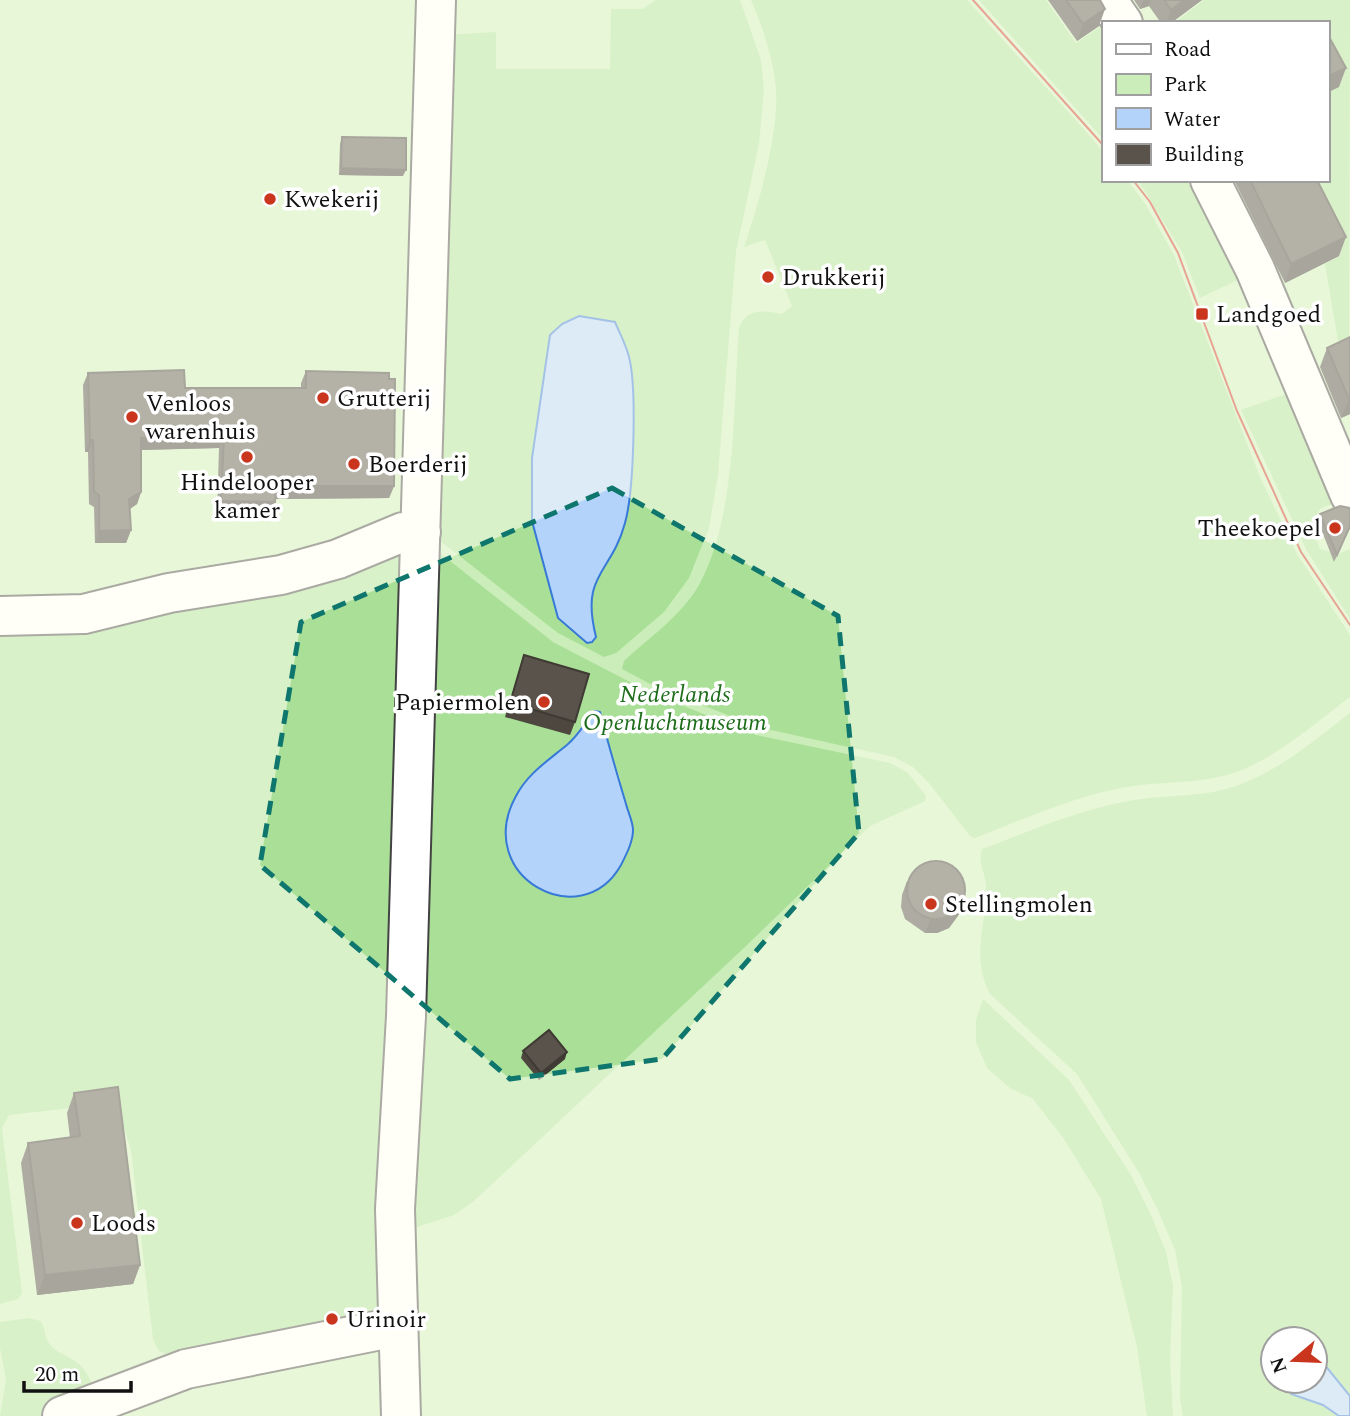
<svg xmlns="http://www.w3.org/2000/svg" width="1350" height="1416" font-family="Spectral,serif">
  <rect width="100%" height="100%" fill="#fffff3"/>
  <path fill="#caedb9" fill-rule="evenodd" d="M 0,0 L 1350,0 L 1350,1416 L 0,1416 ZM 1103,23 L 1327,23 L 1327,180 L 1103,180 ZM 1273,1339 L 1315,1339 L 1315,1381 L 1273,1381 Z"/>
  <path fill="#aadf97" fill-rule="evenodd" d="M 656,0 L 740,0 L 761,60 L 764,89 L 759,144 L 736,251 L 718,475 L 709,528 L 689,578 L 664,612 L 616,653 L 604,657 L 558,633 L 434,536 L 447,35 L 496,32 L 496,69 L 610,69 L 611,9 L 642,9 ZM 579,316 L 615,322 C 620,334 626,345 629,357 C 637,388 634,491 625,523 C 611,575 580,573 596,637 L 558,618 L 532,521 L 550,335 Z
    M 751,0 L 967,0 L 1089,135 L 1103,152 L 1103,180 L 1127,180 L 1146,205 L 1174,255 L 1260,477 L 1297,554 L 1350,635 L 1350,697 C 1315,723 1280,755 1239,771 C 1204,784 1169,781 1133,786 C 1079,794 1026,818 975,838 L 970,836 L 929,783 L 913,767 L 894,757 L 758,727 L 654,686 L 622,669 L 624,661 C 650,637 681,616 699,585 C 737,516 733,405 739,328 C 747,307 764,311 782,314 L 792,306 L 765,240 L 744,247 C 759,203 779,134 776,88 C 773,58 763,28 751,0 Z
    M 979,0 L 1046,0 L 1076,43 L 1103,25 L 1103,139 Z
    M 1204,0 L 1350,0 L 1349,353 L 1338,341 L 1325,264 L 1340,256 L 1302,180 L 1327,180 L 1327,23 L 1174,23 Z
    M 1138,180 L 1199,180 L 1248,275 L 1200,298 L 1182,252 Z
    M 1295,391 L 1341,500 L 1320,509 L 1311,525 L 1320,549 L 1338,554 L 1350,549 L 1350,619 L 1306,549 L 1241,410 Z
    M 403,541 L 385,1313 L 173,1358 L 158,1350 L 153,1339 L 131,1150 L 122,1121 L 107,1104 L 9,1115 L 2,1128 L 22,1293 L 18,1299 L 0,1304 L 0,625 Z
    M 436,550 L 553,642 L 651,693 L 756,735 L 890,763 L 908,773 L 926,796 L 925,801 L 870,826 L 746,946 L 474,1201 L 454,1215 L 414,1228 L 414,1016 ZM 581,727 L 612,756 L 620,778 L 629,846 L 616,873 L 593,891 L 577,896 L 560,896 L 515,797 L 533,773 L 569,743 Z
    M 1350,713 L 1350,1396 L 1324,1364 L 1315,1362 L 1315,1339 L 1273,1339 L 1273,1381 L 1288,1381 L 1291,1394 L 1323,1405 L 1339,1416 L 1183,1416 L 1180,1398 L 1182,1287 L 1175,1250 L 1158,1210 L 1138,1171 L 1077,1074 L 990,994 C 970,955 987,927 986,886 C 986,874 977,861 982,849 C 1032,830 1081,809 1134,800 C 1171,794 1208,798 1244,783 C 1284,767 1316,739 1350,713 Z
    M 983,999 L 1069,1080 L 1131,1175 L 1151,1215 L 1166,1252 L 1173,1286 L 1170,1359 L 1173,1416 L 1147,1416 L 1137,1347 L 1101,1199 L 1064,1139 L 1033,1099 L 1010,1088 L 987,1068 L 976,1042 L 976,1020 Z
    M 29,1318 L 40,1321 C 46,1328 44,1335 48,1342 C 59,1360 85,1353 93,1390 L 46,1416 L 0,1416 L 6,1379 L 0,1348 L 0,1322 Z"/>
  <path fill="#b4d3fa" stroke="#3679d6" stroke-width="2" d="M 579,316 L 615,322 C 620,334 626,345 629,357 C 637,388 634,491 625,523 C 611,575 580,573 596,637 L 592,642 L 587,643 L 558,618 L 532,521 L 532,458 L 550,335 L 562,324 Z
    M 595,711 L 600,712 C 608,743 617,774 626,804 C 628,812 633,822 633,830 C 633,842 626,855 621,865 C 581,936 472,876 516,796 C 528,773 549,760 568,744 C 578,736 586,721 595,711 Z
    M 1315,1362 L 1324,1364 L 1350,1396 L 1350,1416 L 1339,1416 L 1323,1405 L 1291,1394 L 1288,1381 L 1315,1381 Z"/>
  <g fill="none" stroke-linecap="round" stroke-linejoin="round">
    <g stroke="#434343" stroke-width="42">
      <path id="street" d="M 1107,0 L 1123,23
        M 1210,180 L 1255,269 L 1350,495
        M 0,616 L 84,614 L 169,593 L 281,575 L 338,559 L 403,532 L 421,532
        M 62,1416 L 186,1369 L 396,1327
        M 401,1416 L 395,1209 L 406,1016 L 436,0"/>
    </g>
    <use href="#street" stroke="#fff" stroke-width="38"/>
    <path stroke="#ca351e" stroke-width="2" d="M 973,0 L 1103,145
      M 1133,180 L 1150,202 L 1178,253 L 1237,411 L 1301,552 L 1350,625"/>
  </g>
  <path fill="#4d4740" d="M 1048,0 L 1100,0 L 1099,26 L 1077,41 Z
    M 1134,0 L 1202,0 L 1171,23 L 1161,23 L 1149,6 L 1140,9 Z
    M 342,137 L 403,176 L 339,175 L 340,144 Z
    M 1234,180 L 1317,180 L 1339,256 L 1285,283 Z
    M 1350,337 L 1350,414 L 1341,418 L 1320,367 L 1327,348 Z
    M 306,371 L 394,486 L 389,498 L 275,499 L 271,514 L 217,514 L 219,448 L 141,450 L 141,492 L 137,504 L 130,509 L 131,530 L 126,543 L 95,543 L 94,507 L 89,504 L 88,452 L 85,452 L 83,385 L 88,373 L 185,388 L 301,388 L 301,383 Z
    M 1320,514 L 1350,528 L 1334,562 L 1318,521 Z
    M 524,655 L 575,722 L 570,735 L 505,717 Z
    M 907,881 L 960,913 L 949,928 L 937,933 L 925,933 L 905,919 L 901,907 L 902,895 Z
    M 523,1051 L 565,1059 L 539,1080 L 521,1058 Z
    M 74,1093 L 140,1265 L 133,1284 L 37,1295 L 21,1163 L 28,1143 L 70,1138 L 67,1113 Z"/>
  <path fill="#3f3a34" d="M 1143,0 L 1151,0 L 1149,6 L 1140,9 Z
    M 1184,0 L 1202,0 L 1171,23 L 1166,23 L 1171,10 Z
    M 1105,9 L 1099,26 L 1077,41 L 1083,24 Z
    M 1346,68 L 1339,87 L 1327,93 L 1327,77 Z
    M 341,168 L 406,170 L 403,176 L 339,175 Z
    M 1346,237 L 1339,256 L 1285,283 L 1291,264 Z
    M 1350,398 L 1350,414 L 1341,418 L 1349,399 Z
    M 224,436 L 219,448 L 137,450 L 141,438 Z
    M 90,440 L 93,440 L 88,452 L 85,452 Z
    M 276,486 L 394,486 L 389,498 L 272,499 Z
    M 141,492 L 137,504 L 125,512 L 129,499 Z
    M 221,501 L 275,502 L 271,514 L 217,514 Z
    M 131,530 L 126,543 L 95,543 L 99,531 Z
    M 965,899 L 960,913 L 949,928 L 937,933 L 925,933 L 930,920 Z
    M 567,1052 L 565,1059 L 539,1080 L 541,1073 Z
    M 140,1265 L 133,1284 L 37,1295 L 45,1275 Z"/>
  <path fill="#5a534b" stroke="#3f3a34" stroke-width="2" d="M 1066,0 L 1100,0 L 1105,9 L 1083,24 Z
    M 1164,0 L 1184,0 L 1171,10 Z
    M 1327,33 L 1346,68 L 1327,77 Z
    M 342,137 L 406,138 L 406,170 L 341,168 Z
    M 1250,180 L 1317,180 L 1346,237 L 1291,264 Z
    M 1350,337 L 1350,398 L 1349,399 L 1327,348 Z
    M 184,370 L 185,388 L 306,388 L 306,371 L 389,373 L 389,379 L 395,379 L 394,486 L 276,486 L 275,502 L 221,501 L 224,436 L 141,438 L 141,492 L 129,499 L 131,530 L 99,531 L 99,495 L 94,492 L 93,440 L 90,440 L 88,373 Z
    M 1340,506 L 1350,508 L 1350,526 L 1337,555 L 1320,514 Z
    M 524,655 L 589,674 L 575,722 L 510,703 Z
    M907 890a29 29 0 1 1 58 0a29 29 0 1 1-58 0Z
    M 549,1030 L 567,1052 L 541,1073 L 523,1051 Z
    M 118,1087 L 140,1265 L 45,1275 L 28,1143 L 80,1136 L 74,1093 Z"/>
  <path d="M0 0H1350V1416H0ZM 612,488 L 838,616 L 859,833 L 662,1059 L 510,1079 L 260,865 L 301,622 Z" fill="#fffff3" fill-opacity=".55" fill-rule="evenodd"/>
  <path fill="none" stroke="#0f766e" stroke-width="5" stroke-dasharray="14 9" stroke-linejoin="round" d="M 612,488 L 838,616 L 859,833 L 662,1059 L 510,1079 L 260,865 L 301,622 Z"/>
  <g fill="#ca351e" stroke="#fff" stroke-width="2.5">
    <circle cx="270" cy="199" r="7"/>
    <circle cx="768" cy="277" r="7"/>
    <rect x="1195" y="307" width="14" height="14" rx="3.5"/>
    <circle cx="323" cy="398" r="7"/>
    <circle cx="132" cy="417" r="7"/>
    <circle cx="247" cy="457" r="7"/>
    <circle cx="354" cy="464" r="7"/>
    <circle cx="1335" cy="528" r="7"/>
    <circle cx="544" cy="702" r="7"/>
    <circle cx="931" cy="904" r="7"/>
    <circle cx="77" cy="1223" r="7"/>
    <circle cx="332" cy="1319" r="7"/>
  </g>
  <g text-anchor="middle" stroke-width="7" stroke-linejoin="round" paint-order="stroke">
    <g font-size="24" fill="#101010" stroke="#fff" text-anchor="start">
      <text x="284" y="207">Kwekerij</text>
      <text x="782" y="285">Drukkerij</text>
      <text x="1216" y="322">Landgoed</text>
      <text x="337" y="406">Grutterij</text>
      <text x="146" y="411">Venloos<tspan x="146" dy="28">warenhuis</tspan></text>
      <text x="368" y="472">Boerderij</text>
      <text x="247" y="490" text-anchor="middle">Hindelooper<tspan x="247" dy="28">kamer</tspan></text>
      <text x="1321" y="536" text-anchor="end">Theekoepel</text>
      <text x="530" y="710" text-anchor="end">Papiermolen</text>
      <text x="945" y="912">Stellingmolen</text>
      <text x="91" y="1231">Loods</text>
      <text x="346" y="1327">Urinoir</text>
    </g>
    <g font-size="24" font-style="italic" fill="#1d6d1b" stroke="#fff">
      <text x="675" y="702">Nederlands<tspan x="675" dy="28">Openluchtmuseum</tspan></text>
    </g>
  </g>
  <rect x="1102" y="21" width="228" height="161" fill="#ffffff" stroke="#9f9f9f" stroke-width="2"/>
  <rect x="1116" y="44" width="35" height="10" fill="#ffffff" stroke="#9f9f9f" stroke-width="2"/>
  <text x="1164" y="56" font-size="21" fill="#101010">Road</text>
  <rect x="1116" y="74" width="35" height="21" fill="#caedb9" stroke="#9f9f9f" stroke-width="2"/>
  <text x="1164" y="91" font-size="21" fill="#101010">Park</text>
  <rect x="1116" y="108" width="35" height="21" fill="#b4d3fa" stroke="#9f9f9f" stroke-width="2"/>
  <text x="1164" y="126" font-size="21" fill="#101010">Water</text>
  <rect x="1116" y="144" width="35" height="21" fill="#5a534b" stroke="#9f9f9f" stroke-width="2"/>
  <text x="1164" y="161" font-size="21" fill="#101010">Building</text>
  <g transform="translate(1294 1360) rotate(251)"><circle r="33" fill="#ffffff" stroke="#9f9f9f" stroke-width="2"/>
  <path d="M0-5L12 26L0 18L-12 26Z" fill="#ca351e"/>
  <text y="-10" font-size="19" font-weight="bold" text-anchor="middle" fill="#101010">N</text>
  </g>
  <path d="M24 1381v10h107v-10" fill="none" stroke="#101010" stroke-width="3.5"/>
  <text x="35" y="1381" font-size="21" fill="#101010" stroke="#ffffff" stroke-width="5" paint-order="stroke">20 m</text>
</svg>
